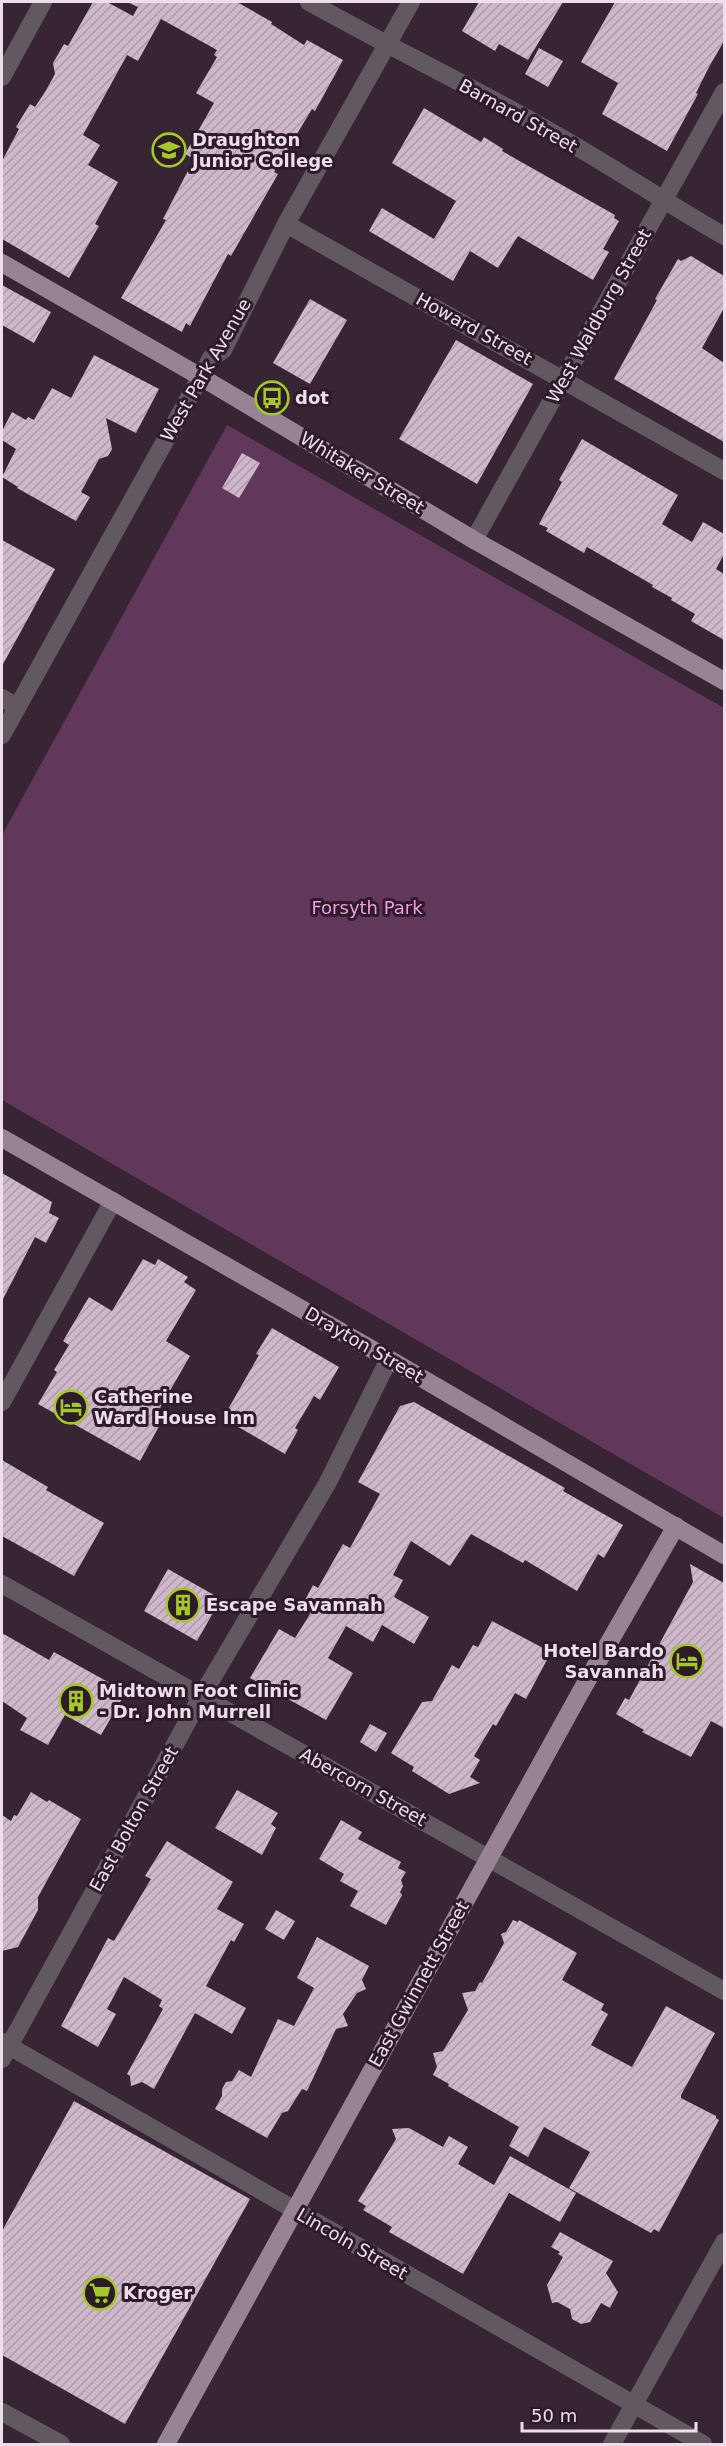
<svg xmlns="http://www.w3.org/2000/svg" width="726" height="2446" font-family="'DejaVu Sans',sans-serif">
  <defs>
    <pattern id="building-hatch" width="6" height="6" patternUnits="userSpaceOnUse" patternTransform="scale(1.5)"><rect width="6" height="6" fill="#cfb7cb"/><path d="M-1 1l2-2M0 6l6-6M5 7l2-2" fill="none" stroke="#ad9aaa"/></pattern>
  </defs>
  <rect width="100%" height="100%" fill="#372534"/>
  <path fill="#61375b" d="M 227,425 L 724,708 L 724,1518 L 2,1100 L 2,835 Z"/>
  <path fill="url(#building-hatch)" d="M 93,2 L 107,2 L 133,16 L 138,7 L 127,2 L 237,2 L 272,22 L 271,24 L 304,45 L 307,40 L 343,60 L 315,111 L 312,109 L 274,172 L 278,174 L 231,256 L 228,254 L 190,326 L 186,323 L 182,332 L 121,298 L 166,220 L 163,219 L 194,159 L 185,154 L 214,103 L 196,93 L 217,57 L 214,55 L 217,50 L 161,19 L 138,61 L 127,55 L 83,135 L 100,145 L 88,165 L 118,182 L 95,224 L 99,226 L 69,278 L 2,239 L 2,161 L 19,129 L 16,127 L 30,104 L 35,107 L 45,92 L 55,74 L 53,63 L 64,44 L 68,46 Z
    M 479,2 L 563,2 L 528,60 L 499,44 L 495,51 L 462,31 Z
    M 615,2 L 724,2 L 724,41 L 709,67 L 696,93 L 698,94 L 667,151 L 602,114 L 618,83 L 581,62 Z
    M 539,48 L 563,61 L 548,87 L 525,74 Z
    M 424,108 L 481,142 L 484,137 L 503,149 L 502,151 L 615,215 L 614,218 L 619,221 L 603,249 L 609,252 L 593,280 L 518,236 L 498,268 L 470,251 L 453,281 L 369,231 L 382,208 L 434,239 L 456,201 L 392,163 Z
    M 691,256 L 724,276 L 724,308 L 702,348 L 724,363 L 724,442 L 614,379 L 657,300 L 655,299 L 678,259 L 681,261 Z
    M 2,285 L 51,312 L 34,343 L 2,325 Z
    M 310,299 L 347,320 L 310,384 L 273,363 Z
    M 456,340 L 533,384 L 477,484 L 399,439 Z
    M 94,355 L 159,389 L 136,433 L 106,418 L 112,449 L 108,456 L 99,459 L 81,492 L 90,497 L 76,521 L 17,488 L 18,487 L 2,477 L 16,449 L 2,440 L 2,431 L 12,412 L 26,420 L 28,417 L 34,420 L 52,388 L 71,398 Z
    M 582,439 L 678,495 L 662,524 L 692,542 L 703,522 L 724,534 L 724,554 L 716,569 L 724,574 L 724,640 L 691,621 L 695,614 L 671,600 L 672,598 L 652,587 L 653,585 L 587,547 L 584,553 L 546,531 L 548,528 L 539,524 L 562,482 L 559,480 Z
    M 242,453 L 260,463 L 239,498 L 222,488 Z
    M 2,540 L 55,569 L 2,666 Z
    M 2,1173 L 52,1202 L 49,1213 L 59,1218 L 46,1243 L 35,1237 L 2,1301 Z
    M 143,1259 L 155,1265 L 158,1259 L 188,1277 L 184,1282 L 196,1290 L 166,1341 L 190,1356 L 156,1415 L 163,1419 L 140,1461 L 38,1404 L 57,1372 L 54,1370 L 69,1345 L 63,1341 L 89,1297 L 112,1311 Z
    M 272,1328 L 339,1367 L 320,1400 L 314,1396 L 295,1428 L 298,1430 L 285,1454 L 223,1418 L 259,1355 L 256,1354 Z
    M 414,1402 L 565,1488 L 563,1491 L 623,1525 L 604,1558 L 598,1554 L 577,1591 L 525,1560 L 523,1563 L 471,1534 L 450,1566 L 411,1541 L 393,1575 L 403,1580 L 394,1597 L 429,1617 L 414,1644 L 382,1625 L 373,1642 L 346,1626 L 328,1658 L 353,1673 L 326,1720 L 250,1678 L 279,1629 L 295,1638 L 310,1614 L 304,1602 L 313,1585 L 318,1588 L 343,1544 L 350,1548 L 380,1494 L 358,1482 L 400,1406 Z
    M 2,1460 L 48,1487 L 46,1490 L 104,1523 L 74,1576 L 2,1536 Z
    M 690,1564 L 724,1583 L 724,1728 L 711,1721 L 691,1757 L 642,1732 L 644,1730 L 616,1714 L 625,1698 L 629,1700 L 693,1582 Z
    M 168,1569 L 221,1599 L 197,1641 L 144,1611 Z
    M 492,1621 L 545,1649 L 543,1653 L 549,1656 L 526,1699 L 515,1693 L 496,1726 L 493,1724 L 474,1756 L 480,1760 L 470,1777 L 480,1783 L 449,1794 L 412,1771 L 414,1767 L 391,1753 L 422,1702 L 432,1701 L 452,1665 L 459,1669 L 473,1645 L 478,1647 Z
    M 2,1633 L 49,1660 L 54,1652 L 126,1692 L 101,1735 L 65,1715 L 48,1745 L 20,1730 L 27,1718 L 2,1701 Z
    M 370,1724 L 387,1733 L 376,1752 L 360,1742 Z
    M 237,1790 L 278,1813 L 271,1824 L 276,1828 L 262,1855 L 215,1828 Z
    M 31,1792 L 47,1802 L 49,1800 L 81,1819 L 38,1897 L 38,1910 L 18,1947 L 2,1951 L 2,1815 L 11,1821 L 14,1815 L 17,1816 Z
    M 341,1820 L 362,1832 L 358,1839 L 401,1862 L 398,1868 L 406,1872 L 401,1880 L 403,1886 L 400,1892 L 402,1895 L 386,1925 L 350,1906 L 358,1891 L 340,1881 L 344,1874 L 319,1859 Z
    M 167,1841 L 233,1882 L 217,1909 L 244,1924 L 234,1942 L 231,1940 L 206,1986 L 246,2008 L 232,2034 L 195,2013 L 154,2089 L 142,2082 L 131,2086 L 130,2076 L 127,2074 L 163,2009 L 159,2006 L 162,2000 L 124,1977 L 107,2009 L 116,2014 L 98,2047 L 61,2026 L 108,1938 L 114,1941 L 151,1879 L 145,1876 Z
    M 276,1910 L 295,1921 L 284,1940 L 265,1929 Z
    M 513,1920 L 518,1922 L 519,1920 L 577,1953 L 562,1980 L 604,2004 L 601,2010 L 608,2014 L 591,2045 L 632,2067 L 666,2006 L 715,2033 L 681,2095 L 681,2098 L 716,2116 L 716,2118 L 719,2120 L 659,2232 L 654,2229 L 651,2233 L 569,2188 L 590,2152 L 544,2127 L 528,2157 L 509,2146 L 519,2127 L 448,2086 L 449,2084 L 433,2075 L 437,2067 L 433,2053 L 443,2051 L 468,2010 L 462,1993 L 475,1991 L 480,1982 L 482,1983 L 504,1943 L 501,1934 L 506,1932 Z
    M 317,1937 L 369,1966 L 362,1980 L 366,1989 L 357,1993 L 343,2014 L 348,2026 L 336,2029 L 307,2091 L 302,2089 L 288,2111 L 282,2113 L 267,2138 L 215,2109 L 222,2096 L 222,2089 L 226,2082 L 232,2081 L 239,2070 L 251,2077 L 278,2019 L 294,2026 L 314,1988 L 297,1978 Z
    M 74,2101 L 250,2199 L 125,2424 L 2,2355 L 2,2231 Z
    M 409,2128 L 443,2147 L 449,2136 L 468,2147 L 458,2164 L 494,2185 L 510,2156 L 576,2193 L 560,2222 L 504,2190 L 509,2193 L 463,2274 L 389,2232 L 392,2227 L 363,2210 L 366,2206 L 358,2201 L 396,2139 L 392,2129 Z
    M 560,2232 L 613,2261 L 606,2273 L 618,2292 L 610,2308 L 601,2303 L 590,2322 L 581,2324 L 572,2319 L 570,2309 L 557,2302 L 552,2303 L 547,2285 L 563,2257 L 558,2254 L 560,2252 L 551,2247 Z"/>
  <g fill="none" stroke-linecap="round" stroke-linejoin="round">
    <path stroke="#615860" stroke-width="18" d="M 309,2 C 384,44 462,82 537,124 C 601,159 661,200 724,236
      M 2,77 L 43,2
      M 286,224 L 724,471
      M 474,540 L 724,92
      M 2,698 L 17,707
      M 2,735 L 211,358 L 223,350 L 286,224 L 411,2
      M 2,1402 L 113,1201
      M 2,1584 L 724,1991
      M 2,2042 L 703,2444
      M 2,2059 L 201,1697 L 327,1484 L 389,1359
      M 2,2412 L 61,2444
      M 612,2444 L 724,2242"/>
    <path stroke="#968393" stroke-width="18" d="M 2,263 L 201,377 L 474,540 L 724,681
      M 2,1138 L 389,1359 L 724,1555
      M 166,2444 L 580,1693 L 676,1526"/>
  </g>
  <defs>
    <g id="school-ring" transform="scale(1.725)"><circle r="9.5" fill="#2d1b2a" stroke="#a4c825" stroke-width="1.5"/><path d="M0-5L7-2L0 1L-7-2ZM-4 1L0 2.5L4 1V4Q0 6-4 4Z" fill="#a4c825"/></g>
    <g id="bus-ring" transform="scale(1.725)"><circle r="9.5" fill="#2d1b2a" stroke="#a4c825" stroke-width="1.5"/><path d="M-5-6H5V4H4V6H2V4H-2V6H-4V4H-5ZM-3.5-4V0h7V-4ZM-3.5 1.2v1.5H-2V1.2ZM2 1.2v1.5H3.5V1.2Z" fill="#a4c825"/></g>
    <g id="hotel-ring" transform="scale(1.725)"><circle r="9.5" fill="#2d1b2a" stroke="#a4c825" stroke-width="1.5"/><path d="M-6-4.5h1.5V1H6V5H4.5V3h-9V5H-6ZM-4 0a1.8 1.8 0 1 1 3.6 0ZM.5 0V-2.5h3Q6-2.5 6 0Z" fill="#a4c825"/></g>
    <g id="building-ring" transform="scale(1.725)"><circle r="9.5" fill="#2d1b2a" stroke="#a4c825" stroke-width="1.5"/><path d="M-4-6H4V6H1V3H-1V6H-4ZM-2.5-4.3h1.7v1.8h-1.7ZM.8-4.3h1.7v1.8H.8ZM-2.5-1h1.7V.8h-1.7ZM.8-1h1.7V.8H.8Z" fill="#a4c825"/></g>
    <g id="supermarket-ring" transform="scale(1.725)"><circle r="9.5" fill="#2d1b2a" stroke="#a4c825" stroke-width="1.5"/><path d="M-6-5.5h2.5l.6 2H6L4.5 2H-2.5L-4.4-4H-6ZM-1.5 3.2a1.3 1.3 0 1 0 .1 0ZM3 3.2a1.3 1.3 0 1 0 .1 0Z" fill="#a4c825"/></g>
  </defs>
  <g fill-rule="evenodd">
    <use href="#school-ring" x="169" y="150"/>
    <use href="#bus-ring" x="272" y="398"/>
    <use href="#hotel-ring" x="71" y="1407"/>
    <use href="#building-ring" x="183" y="1605"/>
    <use href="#hotel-ring" x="687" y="1661"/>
    <use href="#building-ring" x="76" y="1701"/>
    <use href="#supermarket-ring" x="100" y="2293"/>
  </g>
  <g text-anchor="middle" stroke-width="6" stroke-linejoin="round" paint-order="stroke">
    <g font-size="18" fill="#ecdfe9" stroke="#2d1b2a">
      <text transform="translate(518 116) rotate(29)" y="6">Barnard Street</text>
      <text transform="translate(599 316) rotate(-61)" y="6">West Waldburg Street</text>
      <text transform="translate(474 329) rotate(29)" y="6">Howard Street</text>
      <text transform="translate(206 370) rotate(-60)" y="6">West Park Avenue</text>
      <text transform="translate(362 473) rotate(31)" y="6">Whitaker Street</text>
      <text transform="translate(364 1345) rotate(30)" y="6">Drayton Street</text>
      <text transform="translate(363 1787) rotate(29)" y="6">Abercorn Street</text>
      <text transform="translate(134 1819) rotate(-61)" y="6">East Bolton Street</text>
      <text transform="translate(419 1984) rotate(-61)" y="6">East Gwinnett Street</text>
      <text transform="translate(352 2244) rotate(30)" y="6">Lincoln Street</text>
    </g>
    <g font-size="18" font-weight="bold" fill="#ecdfe9" stroke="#2d1b2a" text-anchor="start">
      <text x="192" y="146">Draughton<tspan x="192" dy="21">Junior College</tspan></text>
      <text x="295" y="404">dot</text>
      <text x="94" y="1403">Catherine<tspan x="94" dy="21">Ward House Inn</tspan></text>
      <text x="206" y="1611">Escape Savannah</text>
      <text x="664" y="1657" text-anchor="end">Hotel Bardo<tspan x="664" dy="21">Savannah</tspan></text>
      <text x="99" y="1697">Midtown Foot Clinic<tspan x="99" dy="21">- Dr. John Murrell</tspan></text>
      <text x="123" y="2299">Kroger</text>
    </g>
    <g font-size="18" fill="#f59ae8" stroke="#2d1b2a">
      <text x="367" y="914">Forsyth Park</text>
    </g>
  </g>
  <rect width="726" height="2446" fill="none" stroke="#ecdfe9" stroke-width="6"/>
  <path d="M522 2422v9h174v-9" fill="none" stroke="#ecdfe9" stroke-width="3"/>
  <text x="531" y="2422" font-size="18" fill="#ecdfe9" stroke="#2d1b2a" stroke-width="4.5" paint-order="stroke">50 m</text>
</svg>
